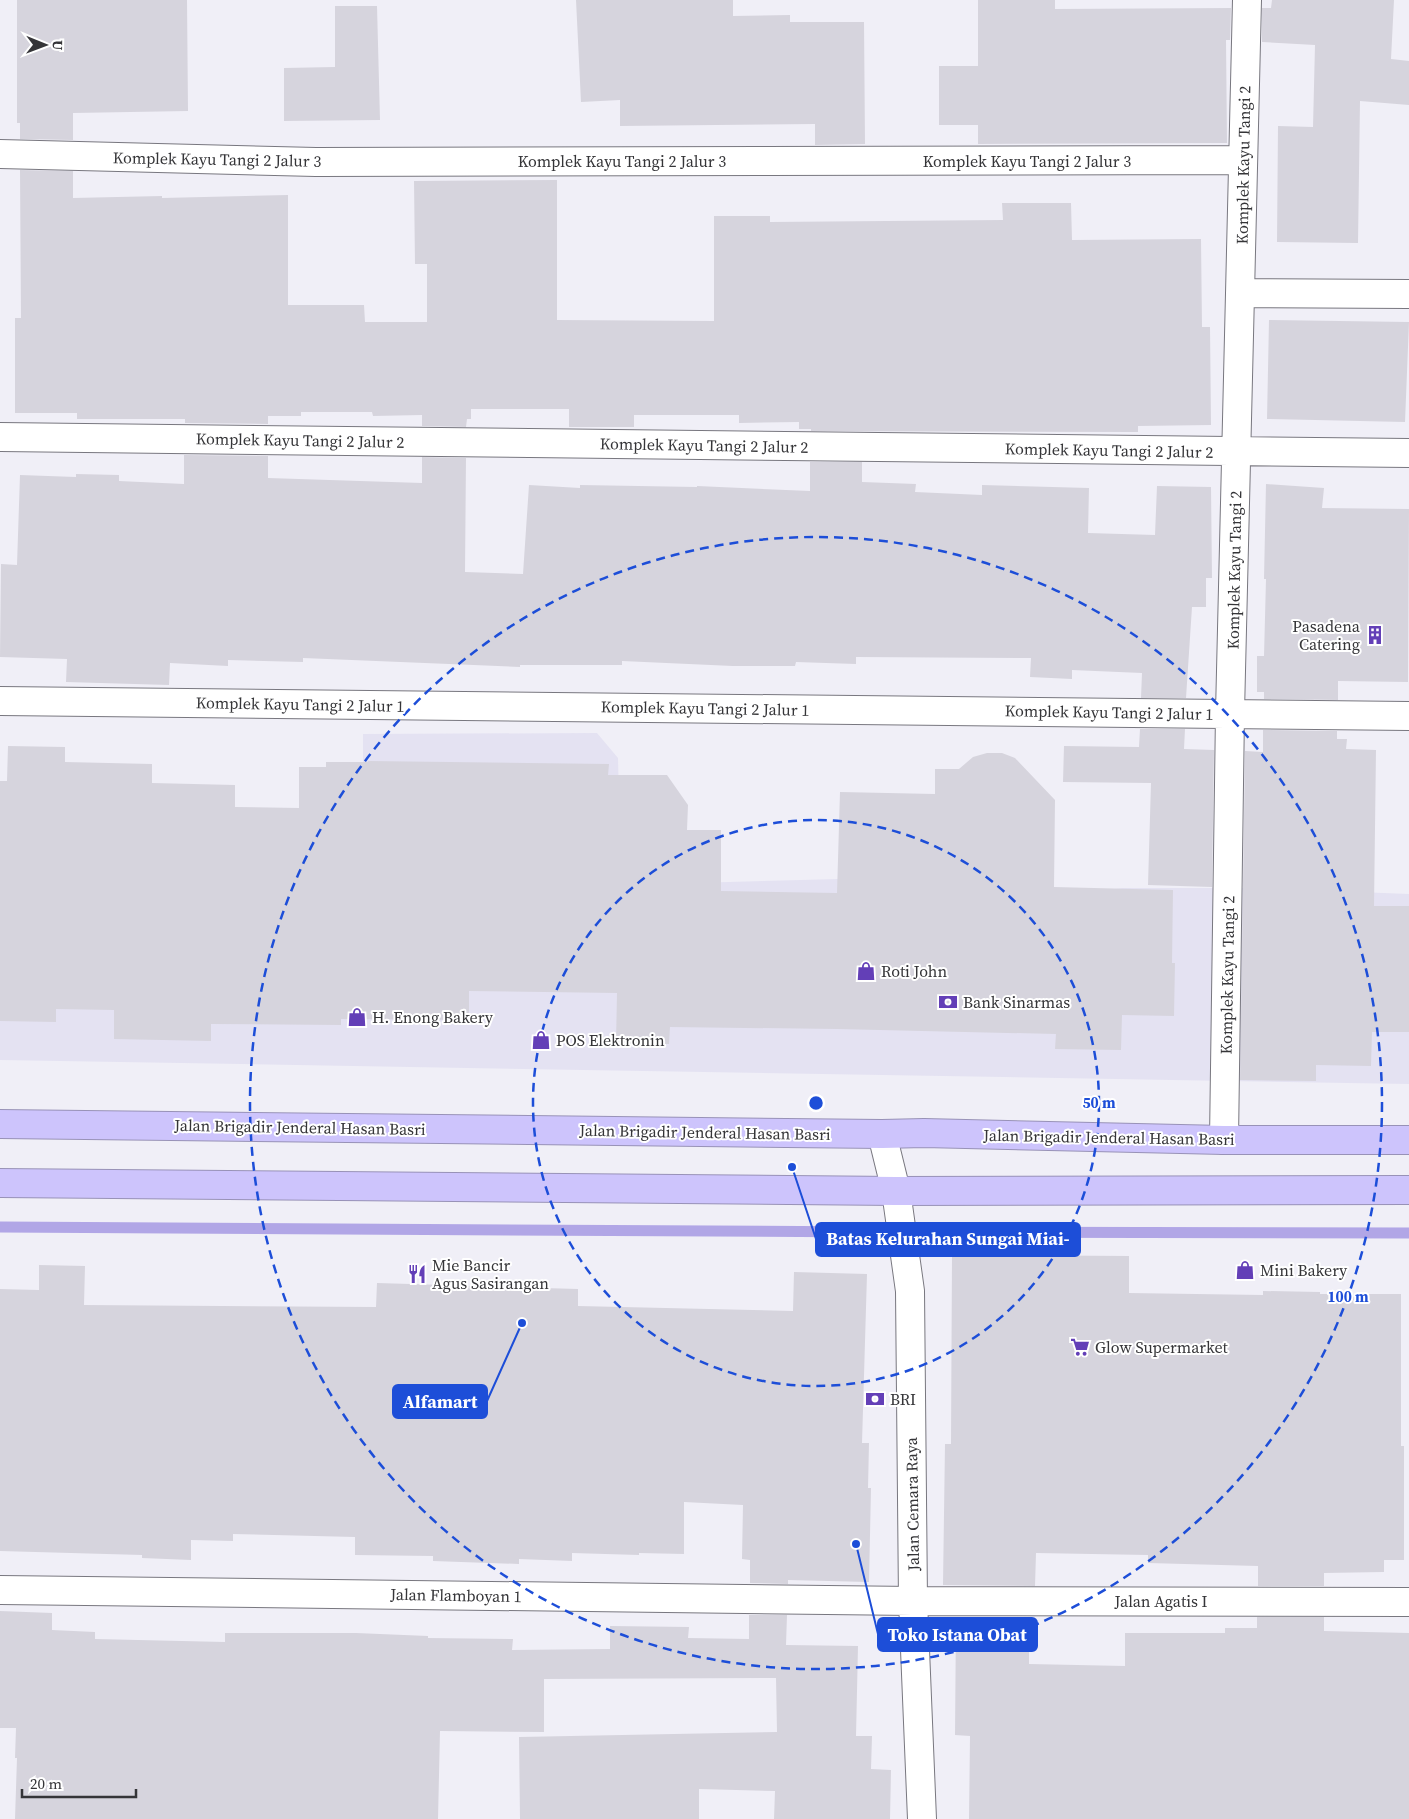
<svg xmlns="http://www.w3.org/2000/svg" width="1409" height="1819" font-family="'Source Serif 4',serif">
  <rect width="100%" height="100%" fill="#f0eff7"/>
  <path fill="#e4e2f2" d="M 597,733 L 618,758 L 621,885 L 839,879 L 1043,897 L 1123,888 L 1257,888 L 1409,894 L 1409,1084 L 0,1060 L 0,872 L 363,894 L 363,734 Z"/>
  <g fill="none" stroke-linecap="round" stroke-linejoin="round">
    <path stroke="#b1a6e6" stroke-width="11" d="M 0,1227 L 875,1232
      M 943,1232 L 1409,1233"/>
  </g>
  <path fill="#d6d4dd" d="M 17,0 L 187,0 L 188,111 L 73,113 L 73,140 L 20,139 L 20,123 L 17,123 Z
    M 576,0 L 733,0 L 733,16 L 790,15 L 790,22 L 864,22 L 865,144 L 815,145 L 815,124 L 620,126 L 620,100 L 581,102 Z
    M 978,0 L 1055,0 L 1055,9 L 1231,8 L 1230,40 L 1226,40 L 1227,143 L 978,144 L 978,125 L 939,125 L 939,66 L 978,66 Z
    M 1272,0 L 1394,0 L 1391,59 L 1409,61 L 1409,105 L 1360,101 L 1358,243 L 1277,242 L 1278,126 L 1313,127 L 1315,45 L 1262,42 L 1262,8 L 1271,8 Z
    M 335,6 L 377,6 L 380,120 L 284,121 L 284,68 L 335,67 Z
    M 20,170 L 73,171 L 73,198 L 162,196 L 162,198 L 288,195 L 288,305 L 364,305 L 365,322 L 427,322 L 427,264 L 415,264 L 414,181 L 557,180 L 557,320 L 714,321 L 714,216 L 770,216 L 770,222 L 1003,220 L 1002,203 L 1071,203 L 1072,240 L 1201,239 L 1202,327 L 1210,327 L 1211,425 L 1138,426 L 1138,432 L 811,431 L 811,429 L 799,429 L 799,422 L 739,423 L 739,415 L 634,415 L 634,427 L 569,427 L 569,409 L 471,409 L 471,419 L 467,419 L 466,427 L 422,426 L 422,415 L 373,416 L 372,412 L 301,412 L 301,416 L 268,416 L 268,424 L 185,423 L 185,419 L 77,419 L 77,413 L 15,413 L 15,318 L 21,318 Z
    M 1269,320 L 1409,322 L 1405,422 L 1267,419 Z
    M 184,455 L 268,456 L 268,478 L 422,483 L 422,457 L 466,458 L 465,572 L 523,574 L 529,485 L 580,488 L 580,485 L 697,487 L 697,486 L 810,491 L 810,462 L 862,462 L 862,482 L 916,484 L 915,492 L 982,495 L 982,485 L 1089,488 L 1088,533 L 1155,535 L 1157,486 L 1211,487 L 1212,578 L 1206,578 L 1206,607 L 1192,607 L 1186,698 L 1141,698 L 1142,673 L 1072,670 L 1072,679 L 1030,677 L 1031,658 L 856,657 L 856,664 L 796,662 L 795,666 L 733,666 L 622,661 L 622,665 L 520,665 L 520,667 L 303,658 L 303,662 L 228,660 L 228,666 L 170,663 L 169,685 L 66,682 L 67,659 L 0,657 L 1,564 L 17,565 L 20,475 L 76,477 L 76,474 L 119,475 L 119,481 L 184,484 Z
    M 1266,484 L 1324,488 L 1322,508 L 1409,509 L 1408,682 L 1338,681 L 1338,700 L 1264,699 L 1264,692 L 1257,692 L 1257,656 L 1264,656 L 1266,579 L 1264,579 Z
    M 1140,729 L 1185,729 L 1184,749 L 1214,750 L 1212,887 L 1148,885 L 1151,783 L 1063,782 L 1064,746 L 1139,747 Z
    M 1263,730 L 1337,731 L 1337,739 L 1347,739 L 1346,749 L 1376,750 L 1374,906 L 1409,906 L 1409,1032 L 1372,1032 L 1371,1066 L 1316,1065 L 1316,1081 L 1240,1080 L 1245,751 L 1263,752 Z
    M 8,746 L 65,747 L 65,762 L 152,764 L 152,783 L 235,785 L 235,807 L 299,808 L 299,767 L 326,767 L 326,762 L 368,762 L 368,761 L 609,764 L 608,775 L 667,775 L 688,805 L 687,830 L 721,830 L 721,891 L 837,893 L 840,792 L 935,794 L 935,769 L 959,769 L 973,757 L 987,753 L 1002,753 L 1015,758 L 1055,800 L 1054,887 L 1173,890 L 1172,963 L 1175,963 L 1174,1016 L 1122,1015 L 1121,1050 L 1055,1049 L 1056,1034 L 837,1029 L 670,1027 L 669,1044 L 616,1043 L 617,993 L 469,991 L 469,1020 L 341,1019 L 341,1025 L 211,1024 L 211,1041 L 114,1039 L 114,1010 L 56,1009 L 56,1022 L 0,1021 L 0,781 L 7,781 Z
    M 952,1255 L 1129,1256 L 1129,1293 L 1263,1295 L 1263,1291 L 1320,1292 L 1320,1294 L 1401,1294 L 1401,1446 L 1404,1446 L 1404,1560 L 1384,1560 L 1384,1572 L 1324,1573 L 1324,1586 L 1258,1586 L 1258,1566 L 1148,1563 L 1148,1555 L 1036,1553 L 1035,1586 L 943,1585 L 945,1444 L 951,1444 Z
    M 39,1265 L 85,1266 L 84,1305 L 376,1307 L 377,1283 L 578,1289 L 578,1306 L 793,1311 L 794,1272 L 867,1274 L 862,1443 L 869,1443 L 868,1488 L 871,1488 L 869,1582 L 788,1580 L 788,1584 L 750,1583 L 750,1560 L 742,1559 L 743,1505 L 684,1502 L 684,1554 L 639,1553 L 639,1555 L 572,1553 L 572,1561 L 519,1559 L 519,1564 L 433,1561 L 433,1556 L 355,1555 L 355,1537 L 233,1534 L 233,1541 L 191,1540 L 191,1560 L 142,1558 L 142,1555 L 0,1551 L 0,1289 L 39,1290 Z
    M 0,1611 L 52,1613 L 52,1630 L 95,1632 L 95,1639 L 225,1642 L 225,1633 L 356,1633 L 428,1636 L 428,1638 L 513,1639 L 512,1650 L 610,1649 L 610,1626 L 689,1627 L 688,1638 L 749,1639 L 749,1615 L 787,1615 L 786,1645 L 858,1646 L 856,1736 L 872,1736 L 871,1769 L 891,1770 L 890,1819 L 774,1819 L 775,1791 L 699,1789 L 699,1819 L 520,1819 L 519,1737 L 777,1732 L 776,1678 L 544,1679 L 544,1732 L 440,1731 L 438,1819 L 15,1819 L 17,1758 L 15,1758 L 16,1728 L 0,1728 Z
    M 956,1617 L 1029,1617 L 1029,1664 L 1125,1666 L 1125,1633 L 1225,1633 L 1225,1628 L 1257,1628 L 1257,1617 L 1324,1617 L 1324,1631 L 1409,1633 L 1409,1819 L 969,1819 L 970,1736 L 955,1735 Z"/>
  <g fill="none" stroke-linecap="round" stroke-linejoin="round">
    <g stroke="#78777f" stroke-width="30">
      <path id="minor" d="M 0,154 L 316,162 L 1243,160
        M 1240,293 L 1409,294
        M 0,437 L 1409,453
        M 0,701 L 1409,716
        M 882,1134 L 896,1191 L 910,1291 L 913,1601 L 922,1819
        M 1224,1140 L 1230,713 L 1247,0
        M 0,1590 L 913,1601 L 1409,1602"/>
    </g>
    <g stroke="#9892b7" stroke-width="30">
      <path id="highway" d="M 0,1124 L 882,1134 L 924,1133 L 1224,1140 L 1409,1140
        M 0,1183 L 896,1191 L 1409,1190"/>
    </g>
    <use href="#minor" stroke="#fff" stroke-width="28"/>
    <use href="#highway" stroke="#cdc4fc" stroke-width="28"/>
  </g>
  <g fill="none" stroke="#1d4ed8" stroke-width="2.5" stroke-dasharray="9 6">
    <circle cx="816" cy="1103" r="283"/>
    <circle cx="816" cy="1103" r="566"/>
  </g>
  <defs>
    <g id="building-bare" transform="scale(1.5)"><path d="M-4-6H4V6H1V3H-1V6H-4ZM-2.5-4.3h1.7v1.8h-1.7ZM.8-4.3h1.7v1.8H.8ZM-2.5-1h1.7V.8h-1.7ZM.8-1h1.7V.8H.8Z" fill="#633fb7" stroke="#fff" stroke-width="2.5" paint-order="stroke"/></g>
    <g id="shop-bare" transform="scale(1.5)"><path d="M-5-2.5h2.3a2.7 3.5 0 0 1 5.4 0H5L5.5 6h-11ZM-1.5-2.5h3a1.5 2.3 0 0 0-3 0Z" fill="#633fb7" stroke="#fff" stroke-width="2.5" paint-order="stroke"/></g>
    <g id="bank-bare" transform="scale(1.5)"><path d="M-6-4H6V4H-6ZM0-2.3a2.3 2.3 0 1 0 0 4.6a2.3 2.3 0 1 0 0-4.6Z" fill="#633fb7" stroke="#fff" stroke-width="2.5" paint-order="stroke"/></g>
    <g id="restaurant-bare" transform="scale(1.5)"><path d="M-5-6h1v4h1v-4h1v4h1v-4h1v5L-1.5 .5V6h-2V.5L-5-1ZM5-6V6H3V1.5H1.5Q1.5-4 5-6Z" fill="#633fb7" stroke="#fff" stroke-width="2.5" paint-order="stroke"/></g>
    <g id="supermarket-bare" transform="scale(1.5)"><path d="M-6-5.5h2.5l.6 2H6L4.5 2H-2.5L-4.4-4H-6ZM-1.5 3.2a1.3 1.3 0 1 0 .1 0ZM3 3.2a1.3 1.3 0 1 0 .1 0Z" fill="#633fb7" stroke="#fff" stroke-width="2.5" paint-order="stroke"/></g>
  </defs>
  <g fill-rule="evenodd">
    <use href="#building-bare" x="1375" y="635"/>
    <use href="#shop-bare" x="866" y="971"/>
    <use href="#bank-bare" x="948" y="1002"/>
    <use href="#shop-bare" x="357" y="1017"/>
    <use href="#shop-bare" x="541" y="1040"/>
    <use href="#shop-bare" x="1245" y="1270"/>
    <use href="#restaurant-bare" x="417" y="1274"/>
    <use href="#supermarket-bare" x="1080" y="1347"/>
    <use href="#bank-bare" x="875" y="1399"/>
  </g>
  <g text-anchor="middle" stroke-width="4" stroke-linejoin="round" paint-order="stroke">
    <g font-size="16" fill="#353538" stroke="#fff">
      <text transform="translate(217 159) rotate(1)" y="6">Komplek Kayu Tangi 2 Jalur 3</text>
      <text x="622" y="167">Komplek Kayu Tangi 2 Jalur 3</text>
      <text x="1027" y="167">Komplek Kayu Tangi 2 Jalur 3</text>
      <text transform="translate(1243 165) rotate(-89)" y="6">Komplek Kayu Tangi 2</text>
      <text transform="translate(300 440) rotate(1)" y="6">Komplek Kayu Tangi 2 Jalur 2</text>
      <text transform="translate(704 445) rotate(1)" y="6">Komplek Kayu Tangi 2 Jalur 2</text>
      <text transform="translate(1109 450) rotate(1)" y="6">Komplek Kayu Tangi 2 Jalur 2</text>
      <text transform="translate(1234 570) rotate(-89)" y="6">Komplek Kayu Tangi 2</text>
      <text transform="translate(300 704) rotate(1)" y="6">Komplek Kayu Tangi 2 Jalur 1</text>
      <text transform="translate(705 708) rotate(1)" y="6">Komplek Kayu Tangi 2 Jalur 1</text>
      <text transform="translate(1109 712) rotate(1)" y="6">Komplek Kayu Tangi 2 Jalur 1</text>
      <text transform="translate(1227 975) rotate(-89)" y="6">Komplek Kayu Tangi 2</text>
      <text transform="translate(300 1127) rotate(1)" y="6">Jalan Brigadir Jenderal Hasan Basri</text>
      <text transform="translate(705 1132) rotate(1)" y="6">Jalan Brigadir Jenderal Hasan Basri</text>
      <text transform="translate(1109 1137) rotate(1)" y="6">Jalan Brigadir Jenderal Hasan Basri</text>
      <text transform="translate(912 1504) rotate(-91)" y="6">Jalan Cemara Raya</text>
      <text transform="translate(456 1595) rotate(1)" y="6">Jalan Flamboyan 1</text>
      <text x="1161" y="1607">Jalan Agatis I</text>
    </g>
    <g font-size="16" fill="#353538" stroke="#fff" text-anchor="start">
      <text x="1360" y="632" text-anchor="end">Pasadena<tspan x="1360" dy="18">Catering</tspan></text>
      <text x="881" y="977">Roti John</text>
      <text x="963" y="1008">Bank Sinarmas</text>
      <text x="372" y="1023">H. Enong Bakery</text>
      <text x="556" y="1046">POS Elektronin</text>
      <text x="432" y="1271">Mie Bancir<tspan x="432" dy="18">Agus Sasirangan</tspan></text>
      <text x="1260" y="1276">Mini Bakery</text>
      <text x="1095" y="1353">Glow Supermarket</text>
      <text x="890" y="1405">BRI</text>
    </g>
  </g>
  <circle cx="816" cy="1103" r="8" fill="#1d4ed8" stroke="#fff" stroke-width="2.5"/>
  <g font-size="15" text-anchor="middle" font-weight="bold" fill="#1d4ed8" stroke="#fff" stroke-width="4" stroke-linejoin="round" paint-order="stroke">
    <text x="1099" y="1108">50 m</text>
    <text x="1348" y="1302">100 m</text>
  </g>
  <path fill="none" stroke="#1d4ed8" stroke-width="2" d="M792 1167L816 1239M522 1323L487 1401M856 1544L878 1634"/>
  <g fill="#1d4ed8" stroke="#fff" stroke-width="2">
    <circle cx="792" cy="1167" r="5"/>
    <circle cx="522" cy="1323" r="5"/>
    <circle cx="856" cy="1544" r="5"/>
  </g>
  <g fill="#1d4ed8" stroke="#1d4ed8" stroke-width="2">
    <rect x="816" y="1223" width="264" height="33" rx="5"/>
    <rect x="393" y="1385" width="94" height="33" rx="5"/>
    <rect x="878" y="1618" width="159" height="33" rx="5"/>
  </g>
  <g font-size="18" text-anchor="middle" font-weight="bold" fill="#fff">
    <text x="948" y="1245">Batas Kelurahan Sungai Miai-</text>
    <text x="440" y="1408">Alfamart</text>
    <text x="957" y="1641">Toko Istana Obat</text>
  </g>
  <g transform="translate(45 45) rotate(91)" stroke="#ffffff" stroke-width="4" paint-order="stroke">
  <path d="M0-4L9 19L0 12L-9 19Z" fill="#353538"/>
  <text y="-8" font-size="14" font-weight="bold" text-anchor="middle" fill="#353538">U</text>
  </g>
  <path d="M22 1789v8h114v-8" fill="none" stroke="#353538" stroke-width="2.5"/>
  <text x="30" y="1789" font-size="15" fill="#353538" stroke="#ffffff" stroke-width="4" paint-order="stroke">20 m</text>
</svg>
